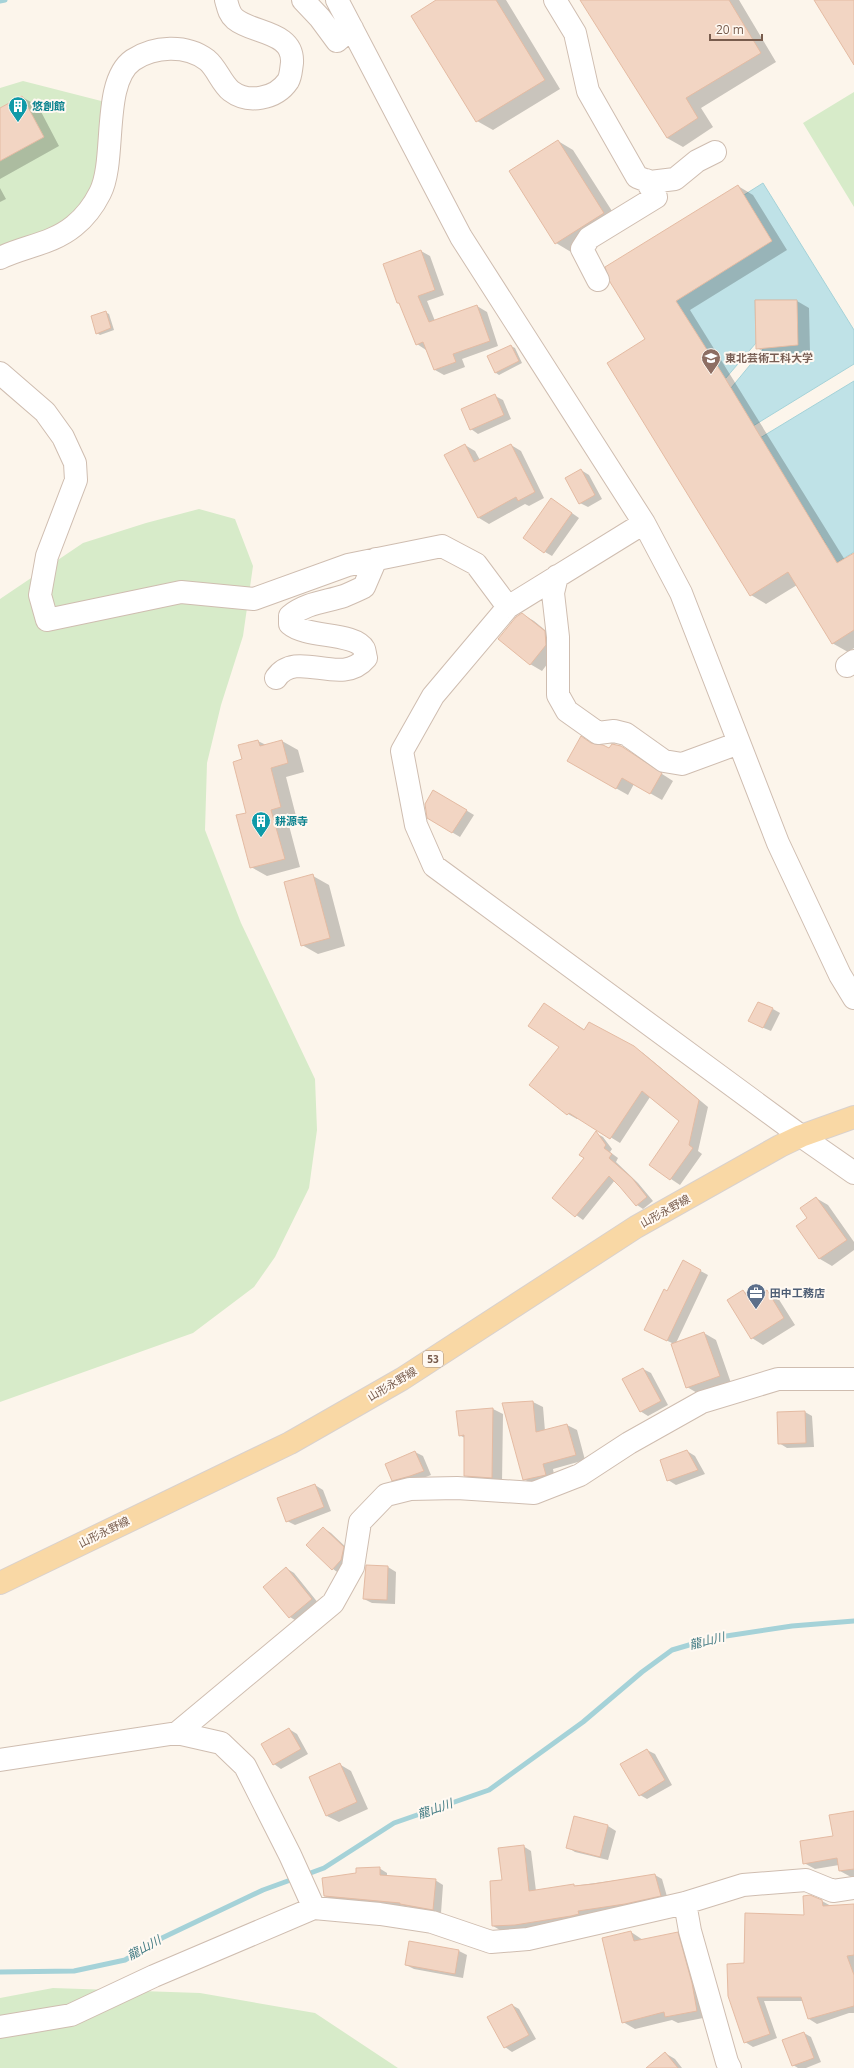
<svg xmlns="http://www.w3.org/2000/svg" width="854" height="2068" font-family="'Open Sans','Noto Sans JP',sans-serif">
  <rect width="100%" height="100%" fill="#fcf5eb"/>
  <path fill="#d7ebc9" d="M 23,81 L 113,104 L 106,170 L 74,226 L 0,269 L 0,88 Z
    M 854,92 L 854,207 L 803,123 Z
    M 199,509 L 235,519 L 253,566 L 243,636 L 221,705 L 207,763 L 205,830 L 241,923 L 315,1079 L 317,1130 L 309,1188 L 275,1257 L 254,1287 L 193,1333 L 0,1402 L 0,599 L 83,543 L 146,523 Z
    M 53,1988 L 200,1993 L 315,2013 L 398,2068 L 0,2068 L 0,1998 Z"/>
  <path fill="#bfe2e7" stroke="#a5d2d8" d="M 763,183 L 854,330 L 854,364 L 753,426 L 731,388 L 764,348 L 798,345 L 797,300 L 755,300 L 756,343 L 725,379 L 652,315 L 772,241 L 744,195 Z
    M 854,381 L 854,552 L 814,577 L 826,544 L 760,438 Z"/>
  <path fill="#0003" d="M 438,0 L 506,0 L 560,89 L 493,130 L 477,121 Z
    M 582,0 L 739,0 L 776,62 L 701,108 L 713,127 L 683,147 L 667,138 Z
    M 22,97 L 38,106 L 59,146 L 0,179 L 0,109 Z
    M 558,141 L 573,150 L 619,222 L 571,252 L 556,243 Z
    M 738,186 L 753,195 L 787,250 L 690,310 L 845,560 L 854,554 L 854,648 L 848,652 L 832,643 L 797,585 L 766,604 L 751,595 L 647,339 Z
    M 0,188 L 6,199 L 0,202 Z
    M 421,251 L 430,256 L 444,295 L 427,301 L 435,321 L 477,306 L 487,312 L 498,346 L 462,359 L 465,367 L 444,375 L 435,370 L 426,350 L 417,344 L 401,305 L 398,303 Z
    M 797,301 L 809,308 L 810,352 L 769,355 L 757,348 Z
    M 105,312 L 109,314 L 114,330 L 100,335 L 97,333 Z
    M 511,346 L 515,348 L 522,363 L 499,375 L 496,373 L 488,357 Z
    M 495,396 L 503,400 L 511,419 L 478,434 L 471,429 Z
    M 465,445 L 475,451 L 480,460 L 511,445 L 521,451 L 544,498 L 529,506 L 525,504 L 489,524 L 479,518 L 445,455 Z
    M 581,470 L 589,475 L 602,499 L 588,507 L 580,503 Z
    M 552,499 L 579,518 L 552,556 L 545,552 Z
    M 522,614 L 534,621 L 556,639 L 557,651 L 542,671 L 530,664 Z
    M 258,741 L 266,745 L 282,741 L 298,750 L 304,772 L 286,777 L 296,816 L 287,818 L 300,867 L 267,876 L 251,867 L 243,760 Z
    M 594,745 L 610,750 L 620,747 L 673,781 L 662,800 L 634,784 L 628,795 L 568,761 Z
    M 434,791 L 474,815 L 460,837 L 428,818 Z
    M 313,876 L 329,885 L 345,946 L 318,954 L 302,945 Z
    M 544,1004 L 585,1030 L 590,1023 L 643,1053 L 708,1107 L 698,1151 L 702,1154 L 680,1185 L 650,1165 L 680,1121 L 650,1097 L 620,1143 L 578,1117 L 577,1119 L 568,1114 L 560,1046 Z
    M 773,1009 L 780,1013 L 771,1031 L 757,1025 Z
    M 596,1133 L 603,1137 L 612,1149 L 610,1152 L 618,1158 L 616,1162 L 638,1183 L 653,1201 L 643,1209 L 637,1205 L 615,1180 L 583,1220 L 553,1198 L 586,1158 Z
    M 816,1198 L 828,1205 L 854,1242 L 854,1250 L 832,1266 L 820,1259 L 797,1226 L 809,1218 Z
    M 684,1262 L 708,1275 L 676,1343 L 704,1333 L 716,1340 L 731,1383 L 699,1394 L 687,1387 L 672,1343 L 653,1334 L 668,1292 Z
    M 743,1291 L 755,1299 L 767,1292 L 778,1298 L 795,1325 L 763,1345 L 752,1338 Z
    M 643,1369 L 651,1373 L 668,1405 L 648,1416 L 640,1411 Z
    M 533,1402 L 543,1407 L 545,1431 L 567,1425 L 577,1430 L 585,1460 L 553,1469 L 555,1480 L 534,1485 L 524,1479 Z
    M 493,1409 L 503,1414 L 502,1483 L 475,1481 L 465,1475 L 465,1438 L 459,1435 Z
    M 805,1412 L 812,1416 L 814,1447 L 787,1448 L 779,1443 Z
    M 687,1451 L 695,1456 L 705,1474 L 676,1485 L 668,1480 Z
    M 415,1452 L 423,1456 L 431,1475 L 418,1480 L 400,1485 L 392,1480 Z
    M 315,1485 L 323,1490 L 331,1511 L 295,1525 L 287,1521 Z
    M 323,1528 L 331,1533 L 351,1552 L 340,1574 L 333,1569 Z
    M 388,1567 L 396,1572 L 395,1604 L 372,1603 L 364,1599 Z
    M 286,1568 L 294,1573 L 319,1604 L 298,1622 L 290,1617 L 264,1587 Z
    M 289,1729 L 297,1734 L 308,1754 L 281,1769 L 274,1764 Z
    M 647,1750 L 655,1754 L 672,1785 L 647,1799 L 640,1795 Z
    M 339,1764 L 351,1771 L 368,1809 L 339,1822 L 327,1816 L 310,1778 Z
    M 854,1812 L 854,1876 L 851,1877 L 840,1871 L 839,1865 L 815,1869 L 804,1863 L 834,1836 Z
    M 575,1817 L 608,1826 L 616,1831 L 608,1860 L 575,1852 L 567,1847 Z
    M 523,1846 L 531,1851 L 536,1891 L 655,1875 L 662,1879 L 668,1900 L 524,1929 L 500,1930 L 493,1926 L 503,1881 Z
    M 379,1868 L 387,1873 L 387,1876 L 435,1880 L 443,1885 L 441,1913 L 405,1906 L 333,1900 L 325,1896 L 357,1874 Z
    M 822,1901 L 831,1906 L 854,1905 L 854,2013 L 849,2013 L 817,2024 L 809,2019 L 803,2001 L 764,2001 L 777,2038 L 753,2047 L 745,2042 L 744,1964 Z
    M 631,1932 L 643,1940 L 677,1933 L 689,1940 L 708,2017 L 678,2023 L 672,2020 L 635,2029 L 623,2022 Z
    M 410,1942 L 459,1951 L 467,1955 L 463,1978 L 414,1969 L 406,1965 Z
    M 512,2005 L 519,2009 L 536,2039 L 512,2052 L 505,2047 Z
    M 804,2033 L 811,2037 L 821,2062 L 806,2068 L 798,2068 L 793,2065 Z
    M 665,2053 L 675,2059 L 682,2068 L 648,2068 Z"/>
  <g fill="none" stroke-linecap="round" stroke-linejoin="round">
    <path stroke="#a5d2d8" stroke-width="5" d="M 0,1 L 5,0
      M 305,1875 L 324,1868 L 394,1823 L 489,1790 L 583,1722 L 642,1672 L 672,1650 L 713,1638 L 792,1626 L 854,1621
      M 0,1972 L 74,1971 L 125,1960 L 162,1938 L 263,1890 L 296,1878"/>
  </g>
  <path fill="#f2d5c3" stroke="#e4bba3" d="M 436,0 L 496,0 L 545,80 L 476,122 L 411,16 Z
    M 580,0 L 729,0 L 761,53 L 686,98 L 698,118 L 667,138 Z
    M 814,0 L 854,0 L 854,65 Z
    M 22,96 L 44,137 L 0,161 L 0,108 Z
    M 558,140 L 604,213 L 555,244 L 509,171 Z
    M 738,185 L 772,241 L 676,301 L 725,378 L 837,563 L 854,553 L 854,630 L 832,644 L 788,572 L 750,596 L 607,363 L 645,339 L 610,282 L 605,267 Z
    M 421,250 L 435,290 L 418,296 L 429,322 L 477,305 L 490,341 L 453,354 L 456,362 L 434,370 L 423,342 L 416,345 L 399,303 L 397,303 L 383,264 Z
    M 755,300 L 797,300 L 798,345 L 756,349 Z
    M 106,311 L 111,328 L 96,334 L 91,316 Z
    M 511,345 L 519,361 L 495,373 L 487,356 Z
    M 495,394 L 504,415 L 470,430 L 461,409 Z
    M 465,444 L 474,462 L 511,444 L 535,492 L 518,501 L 516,497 L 478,518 L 444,455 Z
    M 581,469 L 595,495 L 579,504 L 565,478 Z
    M 551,498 L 572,513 L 544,553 L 523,538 Z
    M 522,613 L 545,631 L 546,645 L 530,665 L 498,639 L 516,617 Z
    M 581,736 L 591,743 L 603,745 L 609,748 L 612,744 L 621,746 L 662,773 L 650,794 L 622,778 L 616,789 L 567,761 Z
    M 258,740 L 260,746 L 282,740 L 288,763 L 271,768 L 281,807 L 271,810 L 285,859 L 250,868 L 236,815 L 246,813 L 233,762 L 242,759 L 238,745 Z
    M 433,790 L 467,810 L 452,833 L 427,818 L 425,804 Z
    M 313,874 L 330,938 L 301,946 L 284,882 Z
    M 758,1002 L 773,1008 L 763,1028 L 748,1021 Z
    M 544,1003 L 584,1030 L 589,1022 L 634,1046 L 699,1100 L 689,1145 L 693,1148 L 670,1180 L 649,1165 L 679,1121 L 642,1091 L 610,1139 L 569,1113 L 567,1115 L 529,1085 L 559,1047 L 528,1026 Z
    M 596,1131 L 606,1145 L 604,1148 L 612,1154 L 609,1158 L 632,1178 L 647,1197 L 636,1206 L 620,1187 L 609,1176 L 575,1217 L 552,1198 L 584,1158 L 579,1155 Z
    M 816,1197 L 847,1240 L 819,1259 L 796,1226 L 807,1218 L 800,1208 Z
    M 683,1260 L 701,1270 L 667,1341 L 644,1330 L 664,1289 L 667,1291 Z
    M 743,1290 L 750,1301 L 767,1290 L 784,1318 L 751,1339 L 727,1300 Z
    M 704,1332 L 720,1376 L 686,1388 L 671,1344 Z
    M 643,1368 L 661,1401 L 640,1412 L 622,1379 Z
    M 533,1401 L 536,1432 L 567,1424 L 576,1455 L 543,1464 L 546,1475 L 523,1480 L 502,1403 Z
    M 493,1408 L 492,1478 L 464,1476 L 464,1435 L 459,1436 L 456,1411 Z
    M 805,1411 L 806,1443 L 778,1444 L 777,1412 Z
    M 687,1450 L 698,1470 L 667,1481 L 660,1460 Z
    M 415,1451 L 424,1471 L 410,1476 L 392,1481 L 385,1464 Z
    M 315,1484 L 324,1507 L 286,1522 L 277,1498 Z
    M 323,1527 L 344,1547 L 341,1560 L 332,1570 L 306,1545 Z
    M 366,1565 L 388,1566 L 387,1600 L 363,1599 Z
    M 286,1567 L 312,1599 L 289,1618 L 263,1587 Z
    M 289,1728 L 301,1749 L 273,1765 L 261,1744 Z
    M 647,1749 L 665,1780 L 639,1796 L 620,1764 Z
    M 340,1763 L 357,1802 L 326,1816 L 309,1777 Z
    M 854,1811 L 854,1869 L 839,1871 L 837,1858 L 803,1864 L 800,1841 L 833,1836 L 829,1815 Z
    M 574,1816 L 608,1825 L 600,1857 L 566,1848 Z
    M 524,1845 L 529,1891 L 574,1884 L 574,1886 L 593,1884 L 655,1874 L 661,1896 L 625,1904 L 578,1911 L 579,1914 L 571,1916 L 515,1925 L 492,1926 L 490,1881 L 502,1880 L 498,1848 Z
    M 380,1867 L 380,1875 L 436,1879 L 433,1910 L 400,1904 L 400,1903 L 324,1896 L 322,1878 L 356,1873 L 356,1868 Z
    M 810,1895 L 822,1900 L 823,1906 L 854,1904 L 854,1955 L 847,1956 L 854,1975 L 854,2006 L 808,2019 L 801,1997 L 757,1997 L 770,2034 L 744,2043 L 728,1996 L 727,1964 L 744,1963 L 745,1913 L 804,1915 L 803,1896 Z
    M 631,1931 L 634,1941 L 678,1932 L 692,1983 L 697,2011 L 665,2017 L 664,2012 L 622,2023 L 602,1938 Z
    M 409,1941 L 459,1950 L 455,1974 L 405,1965 Z
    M 512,2004 L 529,2035 L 504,2048 L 487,2017 Z
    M 804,2032 L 814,2058 L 792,2066 L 782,2040 Z
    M 665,2052 L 678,2068 L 646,2068 Z"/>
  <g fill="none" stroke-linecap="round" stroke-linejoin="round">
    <g stroke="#cfbdb0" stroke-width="24">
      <path id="minor" d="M 303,0 L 320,18 L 337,41 L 352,28
        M 337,0 L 461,237 L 644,523 L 681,593 L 778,843 L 840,975 L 854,998
        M 555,0 L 575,33 L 588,91 L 637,177 L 650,182 L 675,179 L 697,161 L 715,152
        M 0,258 C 25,246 52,244 74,226 C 84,218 94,205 100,193 C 117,160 101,82 133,60 C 154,46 186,44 207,60 C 217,68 221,83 231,91 C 248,104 276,99 288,81 C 291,76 291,69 292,63 C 294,31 253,34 235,19 C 229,14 228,7 226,0
        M 598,280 L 582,249 L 589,238 L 656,197 L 646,180
        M 0,373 L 45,412 L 63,437 L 75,463 L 76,480 L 47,556 L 40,595 L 47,620 L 181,592 L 254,599 L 348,565 L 442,546 L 476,564 L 508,607
        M 644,523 L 508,607 L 433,696 L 402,751 L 416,825 L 434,866 L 801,1136 L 854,1173
        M 557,576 L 553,593 L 558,637 L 558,695 L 567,711 L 598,733 L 614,731 L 626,734 L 664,761 L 682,764 L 739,743
        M 847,666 L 854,661
        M 276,678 C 297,648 341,688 366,658 C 365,655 365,651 364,649 C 355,632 306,638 290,624 L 290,616 C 306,603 325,602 344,596 C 351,593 358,590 364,587 L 376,559
        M 177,1733 L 333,1603 L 353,1567 L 360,1522 L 386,1495 L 410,1489 L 457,1488 L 534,1493 L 580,1475 L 629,1443 L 702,1402 L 778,1379 L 854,1379
        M 0,1760 L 177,1733 L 221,1743 L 245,1766 L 290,1855 L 314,1908
        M 685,1903 L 690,1931 L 727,2062 L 730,2068
        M 0,2027 L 71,2015 L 154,1976 L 314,1908 L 380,1914 L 432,1922 L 491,1942 L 528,1939 L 685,1903 L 743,1885 L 806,1880 L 833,1891 L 854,1888"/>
    </g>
    <g stroke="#d9d1cd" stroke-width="24">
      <path id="major" d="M 0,1583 L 290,1443 L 402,1379 L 636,1227 L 780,1146 L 801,1136 L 854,1117"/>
    </g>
    <use href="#minor" stroke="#fff" stroke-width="22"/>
    <use href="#major" stroke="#f9d8a5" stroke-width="22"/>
  </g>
  <defs>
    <g id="building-pin" transform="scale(1)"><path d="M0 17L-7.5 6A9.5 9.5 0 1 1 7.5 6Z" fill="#0f9aa8" stroke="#fff9f2"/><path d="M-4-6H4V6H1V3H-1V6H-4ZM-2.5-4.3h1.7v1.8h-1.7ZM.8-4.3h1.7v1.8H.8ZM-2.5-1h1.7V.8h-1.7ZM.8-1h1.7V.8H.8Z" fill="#fff"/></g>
    <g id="school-pin" transform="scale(1)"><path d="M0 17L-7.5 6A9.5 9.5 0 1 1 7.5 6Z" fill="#8d6e63" stroke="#fff9f2"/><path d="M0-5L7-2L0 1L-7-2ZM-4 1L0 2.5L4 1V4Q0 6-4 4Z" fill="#fff"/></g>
    <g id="office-pin" transform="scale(1)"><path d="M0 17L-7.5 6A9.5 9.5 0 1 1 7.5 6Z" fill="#5c6f8a" stroke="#fff9f2"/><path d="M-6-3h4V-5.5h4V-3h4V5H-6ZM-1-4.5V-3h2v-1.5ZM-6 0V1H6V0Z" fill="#fff"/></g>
  </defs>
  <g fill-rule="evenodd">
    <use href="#building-pin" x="18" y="106"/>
    <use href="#school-pin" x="711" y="358"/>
    <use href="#building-pin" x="261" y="821"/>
    <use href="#office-pin" x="756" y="1293"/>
  </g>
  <g text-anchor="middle" stroke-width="4" stroke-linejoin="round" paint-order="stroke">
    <rect fill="#fff9f2" stroke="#a08b7e" stroke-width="1" x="423" y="1351" width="20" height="16" rx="3"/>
    <g font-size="10" font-weight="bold" fill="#785c4d">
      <text x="433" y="1363">53</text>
    </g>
    <g font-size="11" font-weight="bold" fill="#0d838f" stroke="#fff9f2" text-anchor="start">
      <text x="32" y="110">悠創館</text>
      <text x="275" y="825">耕源寺</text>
    </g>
    <g font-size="11" font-weight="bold" fill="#785e54" stroke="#fff9f2" text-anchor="start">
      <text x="725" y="362">東北芸術工科大学</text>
    </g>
    <g font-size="11" fill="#785c4d" stroke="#fff9f2">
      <text transform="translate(665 1211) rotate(-29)" y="4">山形永野線</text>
      <text transform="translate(392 1384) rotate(-31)" y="4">山形永野線</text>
      <text transform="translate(104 1532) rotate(-26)" y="4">山形永野線</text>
    </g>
    <g font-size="11" font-weight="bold" fill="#4e5e75" stroke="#fff9f2" text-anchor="start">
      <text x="770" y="1297">田中工務店</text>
    </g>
    <g font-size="12" font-style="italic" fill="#437b83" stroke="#fff9f2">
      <text transform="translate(707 1641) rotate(-14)" y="4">龍山川</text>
      <text transform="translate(435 1809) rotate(-19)" y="4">龍山川</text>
      <text transform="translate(144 1948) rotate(-29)" y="4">龍山川</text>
    </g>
  </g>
  <path d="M710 34v6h52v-6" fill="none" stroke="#785c4d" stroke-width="2"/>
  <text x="716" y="34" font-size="12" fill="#785c4d" stroke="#fff9f2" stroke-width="3" paint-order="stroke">20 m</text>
</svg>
